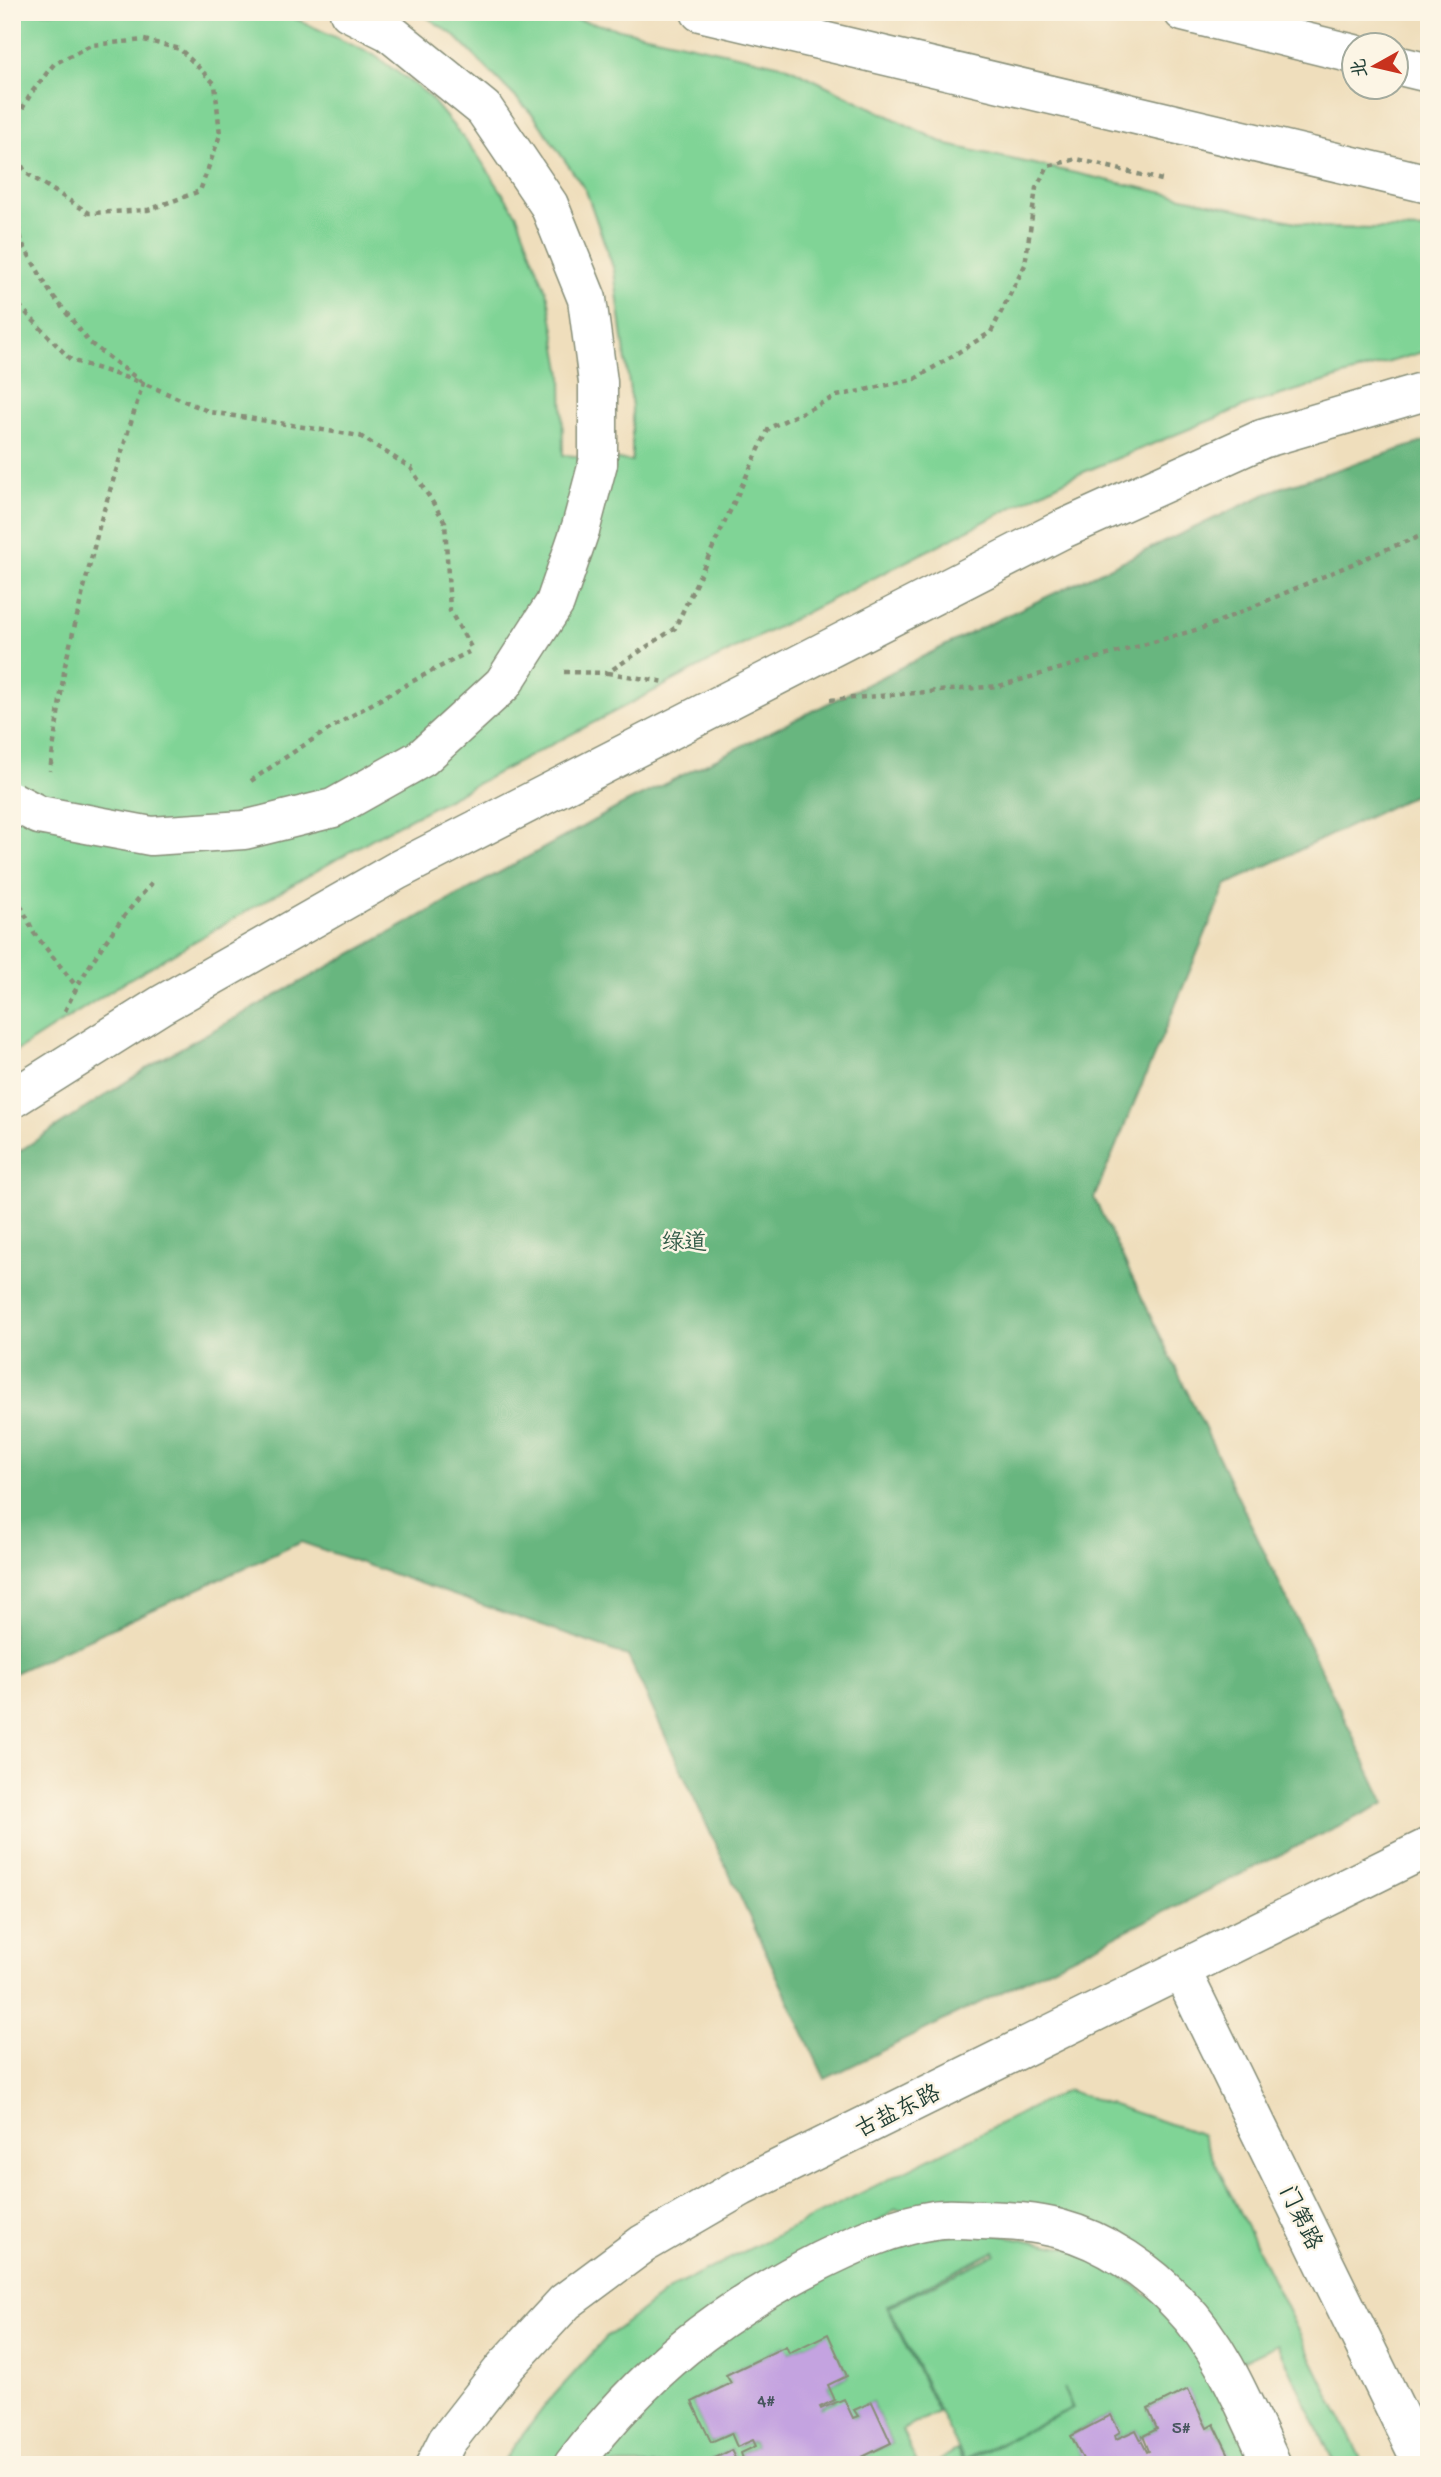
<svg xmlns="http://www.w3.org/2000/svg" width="1441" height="2477" font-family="'Gochi Hand','LXGW WenKai TC',sans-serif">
  <rect width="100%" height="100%" fill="#fcf5e5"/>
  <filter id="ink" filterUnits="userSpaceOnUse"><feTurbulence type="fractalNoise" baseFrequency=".0143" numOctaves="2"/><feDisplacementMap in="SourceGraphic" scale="14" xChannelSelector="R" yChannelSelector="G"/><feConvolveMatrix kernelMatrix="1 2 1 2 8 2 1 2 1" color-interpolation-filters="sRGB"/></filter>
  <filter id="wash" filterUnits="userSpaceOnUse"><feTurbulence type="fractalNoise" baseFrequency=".00686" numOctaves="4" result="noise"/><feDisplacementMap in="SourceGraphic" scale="28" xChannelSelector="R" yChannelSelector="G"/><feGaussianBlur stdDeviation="1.57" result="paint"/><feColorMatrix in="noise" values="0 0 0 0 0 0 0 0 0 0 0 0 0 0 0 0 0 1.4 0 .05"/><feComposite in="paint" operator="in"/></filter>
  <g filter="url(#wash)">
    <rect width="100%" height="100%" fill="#efdebc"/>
    <path fill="#80d496" stroke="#508865" stroke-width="2" d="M 12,12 L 281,12 L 374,55 L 427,94 L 476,153 L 517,215 L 548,296 L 562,375 L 563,455 L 632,461 L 632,407 L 614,270 L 586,191 L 534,116 L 455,36 L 419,12 L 543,12 L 786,66 L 948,145 L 1323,228 L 1429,230 L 1429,350 L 1248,405 L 1074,476 L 713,660 L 377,836 L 126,981 L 12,1054 Z
      M 1067,2090 L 1201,2134 L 1364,2465 L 1335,2465 L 1278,2344 L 1238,2363 L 1143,2251 L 896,2209 L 555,2465 L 500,2465 L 547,2403 L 606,2338 L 673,2287 Z
      M 981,2231 L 1089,2252 L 1173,2313 L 1259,2465 L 1234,2465 L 1214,2424 L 1207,2428 L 1188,2390 L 1148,2409 L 1157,2429 L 1140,2438 L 1136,2430 L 1116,2439 L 1115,2435 L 1120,2432 L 1111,2415 L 1071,2435 L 1086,2465 L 930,2465 L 957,2450 L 963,2462 L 1073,2408 L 1063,2388 L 1072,2408 L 964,2460 L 888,2307 L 996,2254 L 995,2251 L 886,2306 L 938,2412 L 902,2430 L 918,2465 L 856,2465 L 854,2461 L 891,2443 L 872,2402 L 855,2411 L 858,2416 L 853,2418 L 821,2409 L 820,2407 L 835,2400 L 828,2385 L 847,2376 L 827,2335 L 789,2353 L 785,2346 L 727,2375 L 731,2383 L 692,2402 L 711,2442 L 731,2433 L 738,2447 L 753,2440 L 756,2446 L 741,2453 L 743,2459 L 737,2462 L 731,2450 L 701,2465 L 590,2465 L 621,2422 L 775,2300 L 908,2239 Z"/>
    <path fill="#68b67f" stroke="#447a5a" stroke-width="2" d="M 1429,440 L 1429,788 L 1226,885 L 1094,1198 L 1385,1803 L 825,2079 L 628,1656 L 301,1542 L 12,1674 L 12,1156 L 161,1059 L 622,805 L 993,622 L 1277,489 Z"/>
    <g id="blocks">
      <path fill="#c4a3e0" d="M 828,2334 L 847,2376 L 828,2385 L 835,2400 L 820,2407 L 821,2409 L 844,2399 L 853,2418 L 858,2416 L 854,2410 L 872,2402 L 891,2443 L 854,2461 L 856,2465 L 701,2465 L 731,2450 L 737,2462 L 743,2459 L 741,2453 L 756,2446 L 753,2440 L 737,2447 L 731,2433 L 711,2442 L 692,2402 L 731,2383 L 726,2375 L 786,2346 L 789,2353 Z
        M 1188,2389 L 1207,2428 L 1214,2424 L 1234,2465 L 1086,2465 L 1071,2436 L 1111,2415 L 1120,2432 L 1115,2435 L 1116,2439 L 1136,2430 L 1147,2452 L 1149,2451 L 1143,2436 L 1157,2429 L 1148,2409 Z"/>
    </g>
  </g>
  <g filter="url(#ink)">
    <use href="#blocks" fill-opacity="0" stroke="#878e78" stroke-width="2"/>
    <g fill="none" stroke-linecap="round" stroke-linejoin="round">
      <g stroke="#878e78" stroke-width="41">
        <path id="minor" d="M 1181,1970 L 1423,2465
          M 435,2465 L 447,2441 L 504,2368 L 565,2302 L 643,2244 L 741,2187 L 1429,1847
          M 573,2465 C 643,2372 717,2313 820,2261 C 857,2243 893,2226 934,2220 C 949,2217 966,2220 982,2220 C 1008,2221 1035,2222 1060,2229 C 1105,2241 1149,2271 1180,2305 C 1223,2349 1246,2410 1272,2465"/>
      </g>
      <g stroke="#878e78" stroke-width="41">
        <path id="highway" d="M 349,12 L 389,32 L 484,109 L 549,205 L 587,299 L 598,382 L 598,463
          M 700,12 L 1429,184
          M 1183,12 L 1354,54
          M 1396,65 L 1429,73
          M 1262,439 L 1429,390"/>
      </g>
      <path stroke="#878e78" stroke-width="4.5" stroke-dasharray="5 5" stroke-linecap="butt" d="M 12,155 L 16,119
        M 12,196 L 22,243 L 50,292 L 90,343 L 143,383 L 210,412 L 360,436 L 411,468 L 445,522 L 450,611 L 472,649
        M 12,298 L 71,360 L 143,383 L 100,523 L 65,665 L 50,771
        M 564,672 L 607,673 L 675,628 L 769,428 L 837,396 L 915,379 L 991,332 L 1025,265 L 1036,188 L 1048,166 L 1077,159 L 1166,181
        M 608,673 L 665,682
        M 830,700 L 999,686 L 1206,627 L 1394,546 L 1429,533
        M 251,781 C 320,732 393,690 469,652
        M 12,887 L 34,933 L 76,986
        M 65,1011 C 85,967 122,915 155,880"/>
      <use href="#minor" stroke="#fff" stroke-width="38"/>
      <use href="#highway" stroke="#fff" stroke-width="38"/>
      <g stroke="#878e78" stroke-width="41" stroke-linecap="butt">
        <path id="highway-bridge" d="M 12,801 L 39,815 L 151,836 L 244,830 L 333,808 L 422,758 L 503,684 L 555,603 L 581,527 L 598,463
          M 12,1099 L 161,1005 L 398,870 L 1063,529 L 1262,439"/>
      </g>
      <path stroke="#878e78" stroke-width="4.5" stroke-dasharray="5 5" stroke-linecap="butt" d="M 12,148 L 26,173 L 89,213 L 148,210 L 200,191 L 220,135 L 215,84 L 180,49 L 144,40 L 91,45 L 54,64 L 32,92 L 16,119"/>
      <use href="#highway-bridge" stroke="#fff" stroke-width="38"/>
    </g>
  </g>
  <g text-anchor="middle" stroke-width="5" stroke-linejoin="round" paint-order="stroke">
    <g font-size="19" fill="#48565f">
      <text x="766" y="2406">4#</text>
      <text x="1181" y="2433">5#</text>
    </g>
    <g font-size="23" fill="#325b48" stroke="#fcf5e5">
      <text x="684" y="1249">绿道</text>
    </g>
    <g font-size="23" fill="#1f3d34" stroke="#fcf5e5">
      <text transform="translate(897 2110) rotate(-26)" y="8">古盐东路</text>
      <text transform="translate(1302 2217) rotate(64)" y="8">门第路</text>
    </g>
  </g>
  <rect width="1441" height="2477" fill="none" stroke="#fcf5e5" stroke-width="42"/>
  <g transform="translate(1375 66) rotate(262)"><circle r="33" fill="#fcf5e5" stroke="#a4ab9e" stroke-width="2"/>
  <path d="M0-5L12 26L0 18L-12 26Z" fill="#c8321e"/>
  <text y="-10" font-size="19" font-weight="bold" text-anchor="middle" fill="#1f3d34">北</text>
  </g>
</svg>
